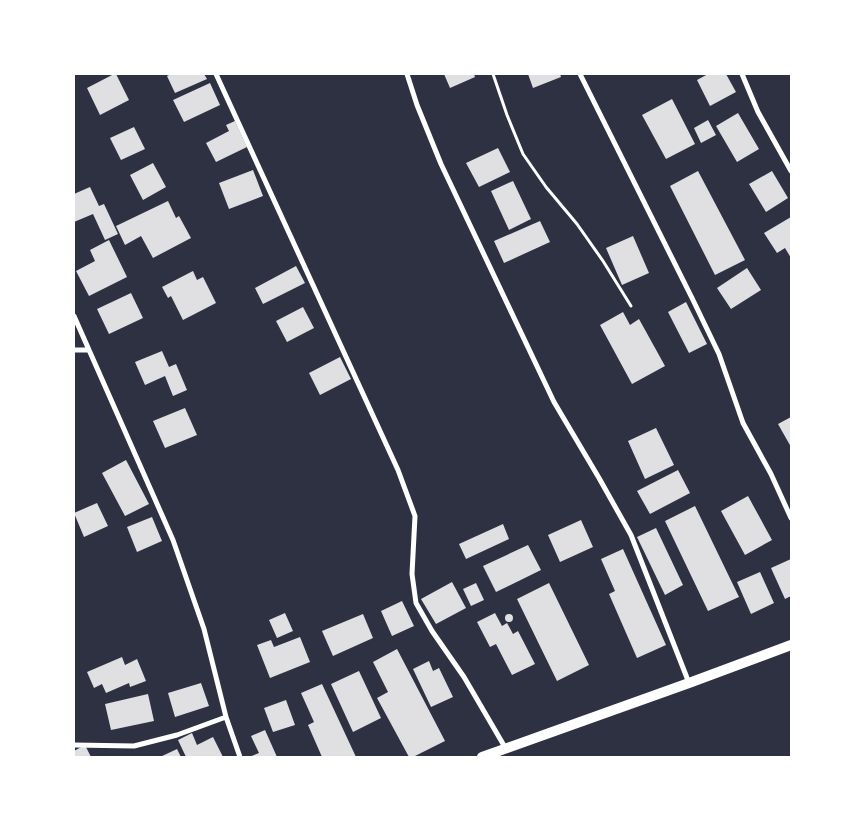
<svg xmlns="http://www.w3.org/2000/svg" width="865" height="831" font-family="Signika,sans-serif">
  <rect width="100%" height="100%" fill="#2d3142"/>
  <path fill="#e0e0e3" d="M 114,74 L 116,74 L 129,100 L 100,115 L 87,88 Z
    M 171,74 L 204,74 L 207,79 L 175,93 L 167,76 Z
    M 444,74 L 474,74 L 475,77 L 450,88 Z
    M 528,74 L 560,74 L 561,77 L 533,88 Z
    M 708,74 L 726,74 L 736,92 L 710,106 L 697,80 Z
    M 210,83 L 220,105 L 184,122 L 173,100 Z
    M 672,99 L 695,144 L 666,159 L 642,115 Z
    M 738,113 L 759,149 L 737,162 L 716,126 Z
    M 708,120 L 716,135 L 701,143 L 694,128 Z
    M 235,121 L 247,147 L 216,162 L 206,143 L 229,131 L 226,125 Z
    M 134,127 L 145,149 L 121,160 L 110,138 Z
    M 498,148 L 510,172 L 479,187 L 466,163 Z
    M 153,163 L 166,187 L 143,200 L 130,175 Z
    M 253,170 L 263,196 L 229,209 L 219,183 Z
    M 698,171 L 745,260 L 715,275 L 670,186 Z
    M 772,171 L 788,198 L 766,212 L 749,184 Z
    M 513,181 L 531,219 L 509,230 L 491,191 Z
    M 90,187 L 99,206 L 104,204 L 118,234 L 105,240 L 93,214 L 74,222 L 74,194 Z
    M 168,201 L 176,218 L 179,216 L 191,238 L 153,258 L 141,236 L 125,245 L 116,226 Z
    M 791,217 L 791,258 L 785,248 L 777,253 L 764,233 Z
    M 540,221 L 550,242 L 504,263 L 494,241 Z
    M 633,236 L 649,273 L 622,285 L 606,248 Z
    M 109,240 L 127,277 L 89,296 L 76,271 L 95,261 L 90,250 Z
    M 296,266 L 305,283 L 263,304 L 255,288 Z
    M 747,268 L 761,290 L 731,309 L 717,288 Z
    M 193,271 L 197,280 L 203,277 L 216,303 L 183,320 L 171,296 L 168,298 L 162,287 Z
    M 131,293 L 143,318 L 109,334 L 97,309 Z
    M 686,302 L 707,344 L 689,353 L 668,312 Z
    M 303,307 L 314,328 L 287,342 L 276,321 Z
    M 623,312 L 630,325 L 639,319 L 665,366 L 632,384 L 600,325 Z
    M 162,351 L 169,367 L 176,364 L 187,390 L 173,396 L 165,376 L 145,385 L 135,362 Z
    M 340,357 L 351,379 L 320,395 L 309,373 Z
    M 185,408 L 197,435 L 165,448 L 153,421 Z
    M 791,417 L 791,447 L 778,424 Z
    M 656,428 L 674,465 L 645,479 L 628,441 Z
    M 126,460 L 149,504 L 125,516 L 102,473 Z
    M 678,470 L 690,493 L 650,514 L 637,491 Z
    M 748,496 L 772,540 L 745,555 L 721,511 Z
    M 97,503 L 108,526 L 84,537 L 74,513 Z
    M 695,506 L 739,597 L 708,611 L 665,521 Z
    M 152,517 L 162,541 L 137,552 L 127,527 Z
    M 581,520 L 593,547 L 560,562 L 548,535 Z
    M 503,524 L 509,539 L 466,559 L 459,544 Z
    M 656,528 L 683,585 L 665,595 L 637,537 Z
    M 528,545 L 541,570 L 496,592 L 483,566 Z
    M 623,549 L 666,645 L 637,658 L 609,594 L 615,591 L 601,559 Z
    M 791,559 L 791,596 L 785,599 L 771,568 Z
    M 760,572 L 774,603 L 751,614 L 737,582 Z
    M 452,582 L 466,608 L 436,624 L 421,599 Z
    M 476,583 L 484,600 L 471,606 L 463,589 Z
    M 549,583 L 589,665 L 557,681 L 517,599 Z
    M 402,601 L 414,626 L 392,636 L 381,611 Z
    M 285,613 L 293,631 L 277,638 L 269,620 Z
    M 495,613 L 502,626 L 507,623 L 513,634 L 518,631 L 535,664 L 512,675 L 496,644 L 490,647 L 477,622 Z
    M 363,614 L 373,638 L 333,656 L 322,631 Z
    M505 618a4 4 0 1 1 8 0a4 4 0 1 1-8 0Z
    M 300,637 L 310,662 L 270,678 L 257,645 L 271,640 L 274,647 Z
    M 397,649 L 445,741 L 413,757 L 409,757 L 377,698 L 388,692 L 373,662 Z
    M 122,657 L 125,665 L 137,659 L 146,681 L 130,687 L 129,683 L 106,693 L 102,684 L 94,688 L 87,672 Z
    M 429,661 L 433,671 L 439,668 L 453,697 L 431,707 L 413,669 Z
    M 359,671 L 381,718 L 353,732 L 331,684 Z
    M 201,683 L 209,706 L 175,717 L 168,693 Z
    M 322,684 L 356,757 L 322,757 L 308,725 L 314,722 L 301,693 Z
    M 148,694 L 154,721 L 111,730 L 105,704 Z
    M 286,700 L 295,725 L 273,732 L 264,708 Z
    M 265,730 L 277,757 L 249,757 L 259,753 L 251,736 Z
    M 192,733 L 197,745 L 213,737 L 223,757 L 186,757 L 178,740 Z
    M 85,745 L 91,757 L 74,757 L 74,751 Z
    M 177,749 L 181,757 L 160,757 Z"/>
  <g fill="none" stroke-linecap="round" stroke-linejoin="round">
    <path stroke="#fff" stroke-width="3" d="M 493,74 L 507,115 L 523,154 L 546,187 L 577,224 L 603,261 L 631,306"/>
    <path stroke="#fff" stroke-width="5" d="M 216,74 L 398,470 L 415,516 L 412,574 L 416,603 L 432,631 L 464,677 L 506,749
      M 407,74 L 417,105 L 441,164 L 554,402 L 599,478 L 631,535 L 689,683
      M 580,74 L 693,300 L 719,354 L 743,423 L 771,474 L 791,518
      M 742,74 L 758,112 L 791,171
      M 74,316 L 173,540 L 204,629 L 226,717 L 240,757
      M 74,350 L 89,350
      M 74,745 L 134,746 L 177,735 L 226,717"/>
    <path stroke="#fff" stroke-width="10" d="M 482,757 L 689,683 L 791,645"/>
  </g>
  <rect width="865" height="831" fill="none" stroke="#ffffff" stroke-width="150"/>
</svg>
